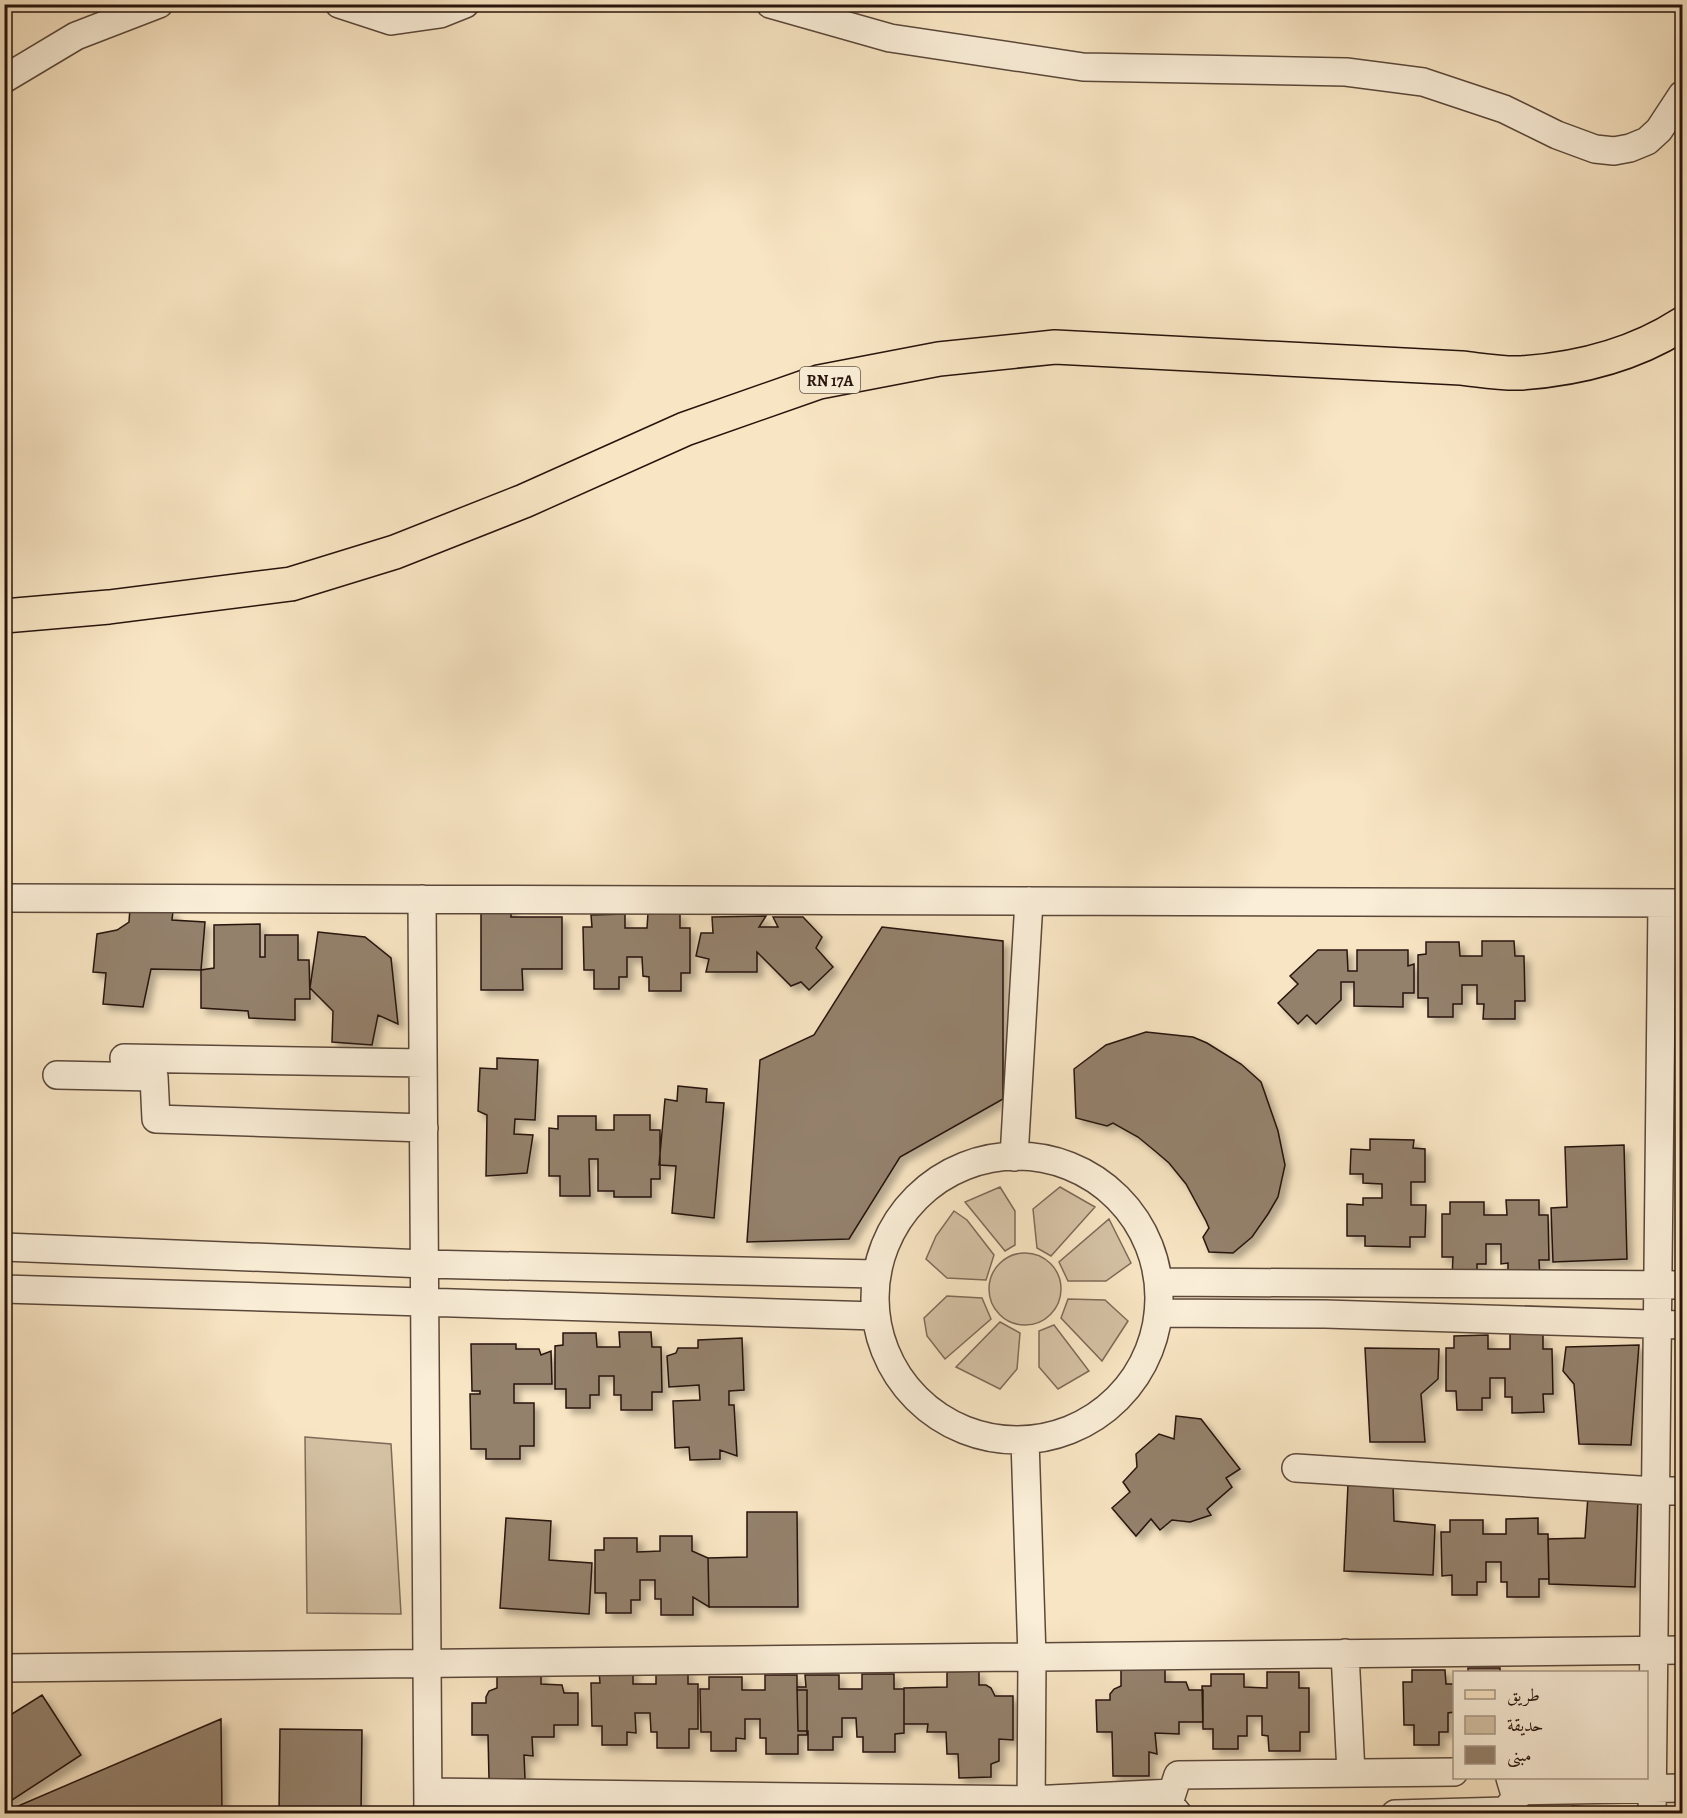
<svg xmlns="http://www.w3.org/2000/svg" width="1687" height="1818" font-family="Alegreya,Amiri,serif">
  <defs>
    <filter id="shadow"><feDropShadow dx="5.5" dy="5.5" stdDeviation="3" flood-color="#0004"/></filter>
  </defs>
  <rect width="100%" height="100%" fill="#f8e5c3"/>
  <filter id="stains"><feTurbulence type="fractalNoise" baseFrequency=".00333" numOctaves="4"/><feColorMatrix values="0 0 0 0 .2 0 0 0 0 .09 0 0 0 0 .02 0 0 0 .5 -.17"/></filter>
  <radialGradient id="worn" r=".72"><stop offset=".6" stop-color="#630" stop-opacity="0"/><stop offset="1" stop-color="#630" stop-opacity=".3"/></radialGradient>
  <path fill="#d4c1a4" stroke="#7e6a58" stroke-width="1.5" d="M 1000,1187 L 1015,1211 L 1015,1245 L 1005,1251 L 965,1202 Z
    M 1060,1187 L 1095,1207 L 1051,1256 L 1037,1248 L 1033,1209 Z
    M 954,1211 L 967,1220 L 994,1255 L 986,1280 L 947,1278 L 926,1259 L 936,1236 Z
    M 1109,1219 L 1131,1263 L 1106,1281 L 1068,1281 L 1059,1262 Z
    M989 1289a36 36 0 1 1 72 0a36 36 0 1 1-72 0Z
    M 947,1296 L 982,1298 L 991,1319 L 945,1359 L 927,1336 L 924,1318 Z
    M 1068,1299 L 1105,1300 L 1128,1321 L 1102,1361 L 1061,1318 Z
    M 1000,1322 L 1020,1333 L 1017,1369 L 1000,1389 L 956,1367 Z
    M 1054,1325 L 1089,1371 L 1058,1389 L 1039,1367 L 1039,1331 Z
    M 305,1437 L 391,1444 L 401,1614 L 307,1613 Z"/>
  <path fill="#94816c" stroke="#27140d" stroke-width="1.5" filter="url(#shadow)" d="M 481,906 L 511,906 L 511,917 L 562,917 L 562,969 L 522,969 L 523,990 L 481,990 Z
    M 130,908 L 173,911 L 172,920 L 205,922 L 201,970 L 151,969 L 143,1007 L 103,1004 L 106,973 L 93,972 L 97,934 L 117,930 L 129,922 Z
    M 648,913 L 680,913 L 680,928 L 690,928 L 690,973 L 681,973 L 681,991 L 649,991 L 649,977 L 643,976 L 642,957 L 627,957 L 627,977 L 619,977 L 619,989 L 594,989 L 594,970 L 584,970 L 583,927 L 592,927 L 591,915 L 625,914 L 625,928 L 647,928 Z
    M 766,916 L 759,927 L 778,927 L 773,917 L 803,917 L 822,937 L 816,948 L 833,967 L 809,990 L 801,982 L 791,986 L 757,952 L 757,972 L 706,972 L 709,959 L 696,956 L 701,933 L 713,933 L 712,917 Z
    M 260,924 L 260,957 L 265,957 L 265,935 L 298,935 L 298,960 L 309,960 L 310,999 L 295,999 L 295,1020 L 249,1018 L 248,1011 L 201,1008 L 201,970 L 214,968 L 214,925 Z
    M 882,927 L 1003,941 L 1003,1099 L 900,1157 L 849,1239 L 747,1242 L 760,1060 L 814,1035 Z
    M 318,932 L 365,937 L 391,958 L 398,1024 L 378,1015 L 372,1045 L 332,1042 L 333,1011 L 310,988 Z
    M 1482,941 L 1514,941 L 1515,956 L 1524,956 L 1525,1001 L 1515,1001 L 1515,1019 L 1483,1019 L 1484,1004 L 1477,1004 L 1477,985 L 1462,985 L 1462,1004 L 1453,1004 L 1453,1017 L 1428,1017 L 1428,998 L 1418,998 L 1418,955 L 1426,954 L 1426,942 L 1459,942 L 1460,956 L 1482,956 Z
    M 1318,950 L 1347,950 L 1348,971 L 1357,971 L 1357,950 L 1408,950 L 1408,966 L 1414,964 L 1414,993 L 1403,993 L 1403,1007 L 1354,1006 L 1354,982 L 1341,982 L 1341,1000 L 1316,1024 L 1307,1015 L 1298,1024 L 1278,1003 L 1298,984 L 1290,976 Z
    M 1146,1032 L 1193,1037 L 1207,1043 L 1241,1064 L 1261,1082 L 1278,1131 L 1285,1165 L 1278,1197 L 1268,1214 L 1252,1237 L 1233,1253 L 1209,1252 L 1203,1237 L 1209,1228 L 1206,1221 L 1186,1184 L 1169,1163 L 1155,1151 L 1138,1137 L 1113,1123 L 1107,1126 L 1076,1118 L 1074,1069 L 1106,1045 Z
    M 497,1058 L 538,1060 L 535,1120 L 515,1119 L 514,1134 L 533,1135 L 527,1173 L 486,1176 L 487,1115 L 478,1111 L 480,1068 L 497,1069 Z
    M 678,1086 L 707,1089 L 706,1102 L 724,1103 L 714,1218 L 672,1213 L 676,1166 L 659,1165 L 665,1099 L 677,1101 Z
    M 614,1115 L 650,1115 L 650,1130 L 660,1130 L 660,1179 L 651,1179 L 651,1197 L 614,1197 L 614,1191 L 598,1191 L 598,1159 L 589,1159 L 590,1196 L 560,1196 L 560,1176 L 549,1176 L 549,1128 L 558,1129 L 558,1116 L 596,1116 L 596,1130 L 614,1130 Z
    M 1370,1139 L 1414,1140 L 1413,1148 L 1425,1149 L 1425,1182 L 1411,1182 L 1411,1205 L 1426,1205 L 1425,1237 L 1410,1237 L 1410,1247 L 1365,1246 L 1365,1236 L 1347,1236 L 1347,1204 L 1363,1205 L 1363,1198 L 1382,1198 L 1382,1184 L 1363,1183 L 1363,1174 L 1350,1174 L 1351,1149 L 1370,1150 Z
    M 1624,1145 L 1627,1259 L 1553,1262 L 1551,1208 L 1567,1207 L 1565,1147 Z
    M 1506,1200 L 1539,1200 L 1539,1215 L 1548,1215 L 1549,1260 L 1539,1260 L 1540,1279 L 1508,1279 L 1508,1263 L 1501,1264 L 1501,1244 L 1486,1244 L 1486,1264 L 1477,1264 L 1477,1277 L 1452,1277 L 1453,1257 L 1442,1257 L 1442,1214 L 1450,1214 L 1450,1202 L 1484,1202 L 1484,1215 L 1507,1215 Z
    M 619,1332 L 651,1332 L 652,1347 L 661,1347 L 662,1392 L 652,1392 L 652,1410 L 621,1410 L 621,1395 L 614,1395 L 614,1376 L 599,1376 L 599,1395 L 590,1395 L 590,1408 L 566,1408 L 566,1389 L 555,1389 L 555,1346 L 563,1345 L 563,1333 L 596,1333 L 597,1347 L 620,1347 Z
    M 1510,1334 L 1543,1334 L 1543,1349 L 1552,1349 L 1553,1394 L 1543,1394 L 1544,1412 L 1512,1413 L 1512,1397 L 1505,1397 L 1505,1378 L 1490,1378 L 1490,1398 L 1482,1398 L 1482,1410 L 1457,1410 L 1456,1391 L 1446,1391 L 1446,1348 L 1454,1348 L 1454,1336 L 1488,1335 L 1488,1349 L 1510,1349 Z
    M 742,1338 L 744,1390 L 729,1391 L 729,1405 L 734,1405 L 737,1456 L 720,1450 L 720,1459 L 690,1460 L 689,1447 L 675,1448 L 673,1401 L 700,1400 L 699,1385 L 669,1387 L 667,1356 L 676,1353 L 678,1348 L 698,1348 L 698,1340 Z
    M 471,1344 L 516,1344 L 516,1349 L 539,1349 L 541,1355 L 551,1351 L 552,1384 L 514,1384 L 514,1403 L 534,1403 L 534,1446 L 520,1446 L 520,1459 L 486,1459 L 486,1449 L 471,1449 L 470,1394 L 480,1394 L 480,1391 L 472,1391 Z
    M 1639,1345 L 1631,1445 L 1579,1444 L 1574,1384 L 1563,1371 L 1566,1347 Z
    M 1365,1348 L 1439,1349 L 1438,1379 L 1421,1394 L 1425,1442 L 1370,1442 Z
    M 1176,1416 L 1201,1419 L 1240,1469 L 1226,1478 L 1232,1487 L 1207,1509 L 1211,1515 L 1190,1522 L 1172,1520 L 1160,1530 L 1151,1519 L 1136,1536 L 1112,1508 L 1130,1492 L 1123,1482 L 1137,1467 L 1136,1454 L 1159,1434 L 1174,1439 Z
    M 1348,1484 L 1393,1484 L 1394,1521 L 1435,1525 L 1433,1575 L 1344,1571 Z
    M 1588,1496 L 1638,1498 L 1635,1587 L 1549,1584 L 1548,1539 L 1585,1538 Z
    M 747,1512 L 797,1512 L 798,1607 L 709,1607 L 708,1558 L 747,1557 Z
    M 506,1518 L 551,1521 L 549,1560 L 592,1563 L 589,1614 L 500,1608 Z
    M 1538,1518 L 1538,1534 L 1548,1534 L 1549,1579 L 1539,1579 L 1539,1597 L 1507,1597 L 1507,1582 L 1501,1582 L 1501,1562 L 1486,1562 L 1486,1582 L 1477,1582 L 1477,1595 L 1452,1595 L 1452,1575 L 1442,1576 L 1441,1532 L 1450,1532 L 1450,1520 L 1483,1520 L 1483,1534 L 1506,1534 L 1506,1519 Z
    M 660,1536 L 692,1536 L 692,1551 L 708,1558 L 709,1607 L 693,1597 L 693,1615 L 661,1615 L 661,1599 L 655,1599 L 655,1580 L 640,1580 L 640,1600 L 631,1600 L 631,1613 L 606,1613 L 606,1593 L 595,1593 L 595,1550 L 604,1550 L 604,1538 L 637,1538 L 637,1552 L 660,1551 Z
    M 1121,1667 L 1165,1668 L 1165,1682 L 1186,1682 L 1189,1690 L 1203,1690 L 1203,1722 L 1179,1722 L 1179,1734 L 1155,1733 L 1157,1754 L 1149,1752 L 1149,1776 L 1113,1776 L 1112,1732 L 1097,1732 L 1096,1700 L 1110,1700 L 1110,1694 L 1114,1689 L 1121,1686 Z
    M 1468,1668 L 1500,1668 L 1500,1672 L 1468,1672 Z
    M 656,1669 L 688,1669 L 688,1684 L 698,1684 L 698,1729 L 689,1729 L 689,1748 L 657,1748 L 657,1732 L 651,1732 L 650,1713 L 635,1713 L 636,1733 L 627,1732 L 627,1745 L 602,1745 L 602,1726 L 592,1726 L 591,1683 L 600,1683 L 599,1671 L 633,1670 L 633,1684 L 656,1684 Z
    M 497,1670 L 541,1670 L 541,1684 L 562,1685 L 564,1693 L 578,1693 L 578,1725 L 554,1725 L 554,1737 L 532,1737 L 533,1756 L 524,1755 L 525,1779 L 489,1779 L 488,1735 L 472,1735 L 472,1703 L 486,1703 L 486,1697 L 489,1691 L 497,1688 Z
    M 1412,1670 L 1445,1670 L 1446,1684 L 1454,1684 L 1454,1712 L 1448,1713 L 1448,1732 L 1439,1732 L 1439,1745 L 1414,1745 L 1414,1725 L 1404,1725 L 1403,1682 L 1412,1682 Z
    M 979,1671 L 979,1685 L 986,1685 L 991,1688 L 995,1696 L 1013,1696 L 1013,1740 L 999,1739 L 999,1761 L 991,1764 L 991,1777 L 959,1778 L 958,1754 L 947,1754 L 946,1732 L 927,1732 L 928,1724 L 904,1724 L 904,1688 L 947,1687 L 947,1672 Z
    M 1267,1672 L 1299,1672 L 1299,1688 L 1309,1688 L 1309,1732 L 1300,1732 L 1300,1751 L 1269,1751 L 1268,1736 L 1262,1735 L 1262,1716 L 1247,1716 L 1247,1736 L 1238,1736 L 1238,1749 L 1213,1749 L 1213,1729 L 1203,1729 L 1202,1686 L 1211,1686 L 1211,1674 L 1244,1674 L 1244,1687 L 1267,1688 Z
    M 862,1674 L 894,1674 L 894,1689 L 904,1689 L 904,1733 L 895,1734 L 895,1752 L 863,1752 L 863,1737 L 857,1737 L 856,1718 L 842,1718 L 842,1737 L 833,1737 L 833,1750 L 808,1750 L 808,1731 L 798,1731 L 797,1687 L 806,1687 L 805,1675 L 839,1675 L 839,1689 L 862,1689 Z
    M 765,1675 L 797,1675 L 797,1690 L 807,1690 L 807,1735 L 798,1735 L 798,1754 L 766,1754 L 766,1738 L 760,1738 L 760,1719 L 745,1719 L 745,1739 L 736,1738 L 736,1751 L 711,1751 L 711,1732 L 701,1732 L 700,1689 L 709,1689 L 709,1677 L 742,1677 L 742,1690 L 765,1690 Z
    M 42,1695 L 81,1755 L 6,1804 L 4,1801 L 4,1719 Z
    M 221,1719 L 222,1814 L 4,1814 L 4,1812 Z
    M 280,1729 L 362,1730 L 361,1814 L 279,1814 Z
    M 1572,1806 L 1608,1808 L 1607,1814 L 1571,1814 Z
    M 1122,1807 L 1154,1808 L 1154,1814 L 1122,1814 Z"/>
  <g fill="none" stroke-linecap="round" stroke-linejoin="round">
    <g stroke="#5b483a" stroke-width="30">
      <path id="minor" d="M 339,4 L 391,21 L 440,14 L 465,4
        M 770,4 L 890,38 L 1083,67 L 1346,72 L 1423,82 L 1504,109 L 1557,135 L 1595,149 L 1614,151 L 1630,148 L 1647,141 L 1659,130 L 1682,95
        M 4,79 L 76,36 L 159,4
        M 4,898 L 1682,903
        M 422,899 L 428,1814
        M 124,1058 L 423,1063
        M 57,1075 L 154,1077 L 156,1119 L 424,1128
        M875 1298a142 142 0 1 1 284 0a142 142 0 1 1-284 0Z
        M 1014,1157 L 1029,901
        M 4,1247 L 425,1264 L 876,1274
        M 1162,1282 L 1682,1285
        M 4,1289 L 876,1316
        M 1158,1313 L 1325,1314 L 1682,1325
        M 1025,1440 L 1032,1657 L 1031,1814
        M 1296,1468 L 1655,1491 L 1682,1491
        M 1345,1653 L 1351,1773
        M 4,1668 L 1682,1650
        M 1514,1791 L 1682,1788
        M 428,1792 L 1031,1800 L 1172,1793
        M 1178,1814 L 1169,1803 L 1178,1775 L 1454,1772
        M 1395,1814 L 1505,1811 L 1516,1798 L 1510,1778
        M 1652,1814 L 1662,903"/>
    </g>
    <g stroke="#27140d" stroke-width="36">
      <path id="major" d="M 4,616 L 109,607 L 291,584 L 395,552 L 524,501 L 685,429 L 819,382 L 939,359 L 1055,347 L 1461,368 C 1480,370 1501,374 1521,373 C 1577,369 1634,355 1682,324"/>
    </g>
    <use href="#minor" stroke="#faeed8" stroke-width="27"/>
    <use href="#major" stroke="#f8e5c3" stroke-width="33"/>
  </g>
  <g text-anchor="middle" stroke-width="6" stroke-linejoin="round" paint-order="stroke">
    <rect fill="#faeed8" stroke="#66554a" stroke-width="1.5" x="800" y="367" width="60" height="26" rx="4.5"/>
    <g font-size="16" font-weight="bold" fill="#27140d">
      <text x="830" y="386">RN 17A</text>
    </g>
  </g>
  <rect width="1687" height="1818" fill="none" stroke="#f8e5c3" stroke-width="24"/>
  <rect x="6" y="6" width="1675" height="1806" fill="none" stroke="#27140d" stroke-width="3"/>
  <rect x="12" y="12" width="1663" height="1794" fill="none" stroke="#27140d" stroke-width="1.5"/>
  <rect x="1453" y="1671" width="195" height="108" fill="#faeed8" stroke="#a69787" stroke-width="1.5"/>
  <rect x="1465" y="1690" width="30" height="9" fill="#f8e5c3" stroke="#a69787" stroke-width="1.5"/>
  <text x="1507" y="1701" font-size="18" fill="#27140d">طريق</text>
  <rect x="1465" y="1716" width="30" height="18" fill="#d4c1a4" stroke="#a69787" stroke-width="1.5"/>
  <text x="1507" y="1731" font-size="18" fill="#27140d">حديقة</text>
  <rect x="1465" y="1746" width="30" height="18" fill="#94816c" stroke="#a69787" stroke-width="1.5"/>
  <text x="1507" y="1761" font-size="18" fill="#27140d">مبنى</text>
  <rect width="100%" height="100%" filter="url(#stains)"/>
  <rect width="100%" height="100%" fill="url(#worn)"/>
</svg>
